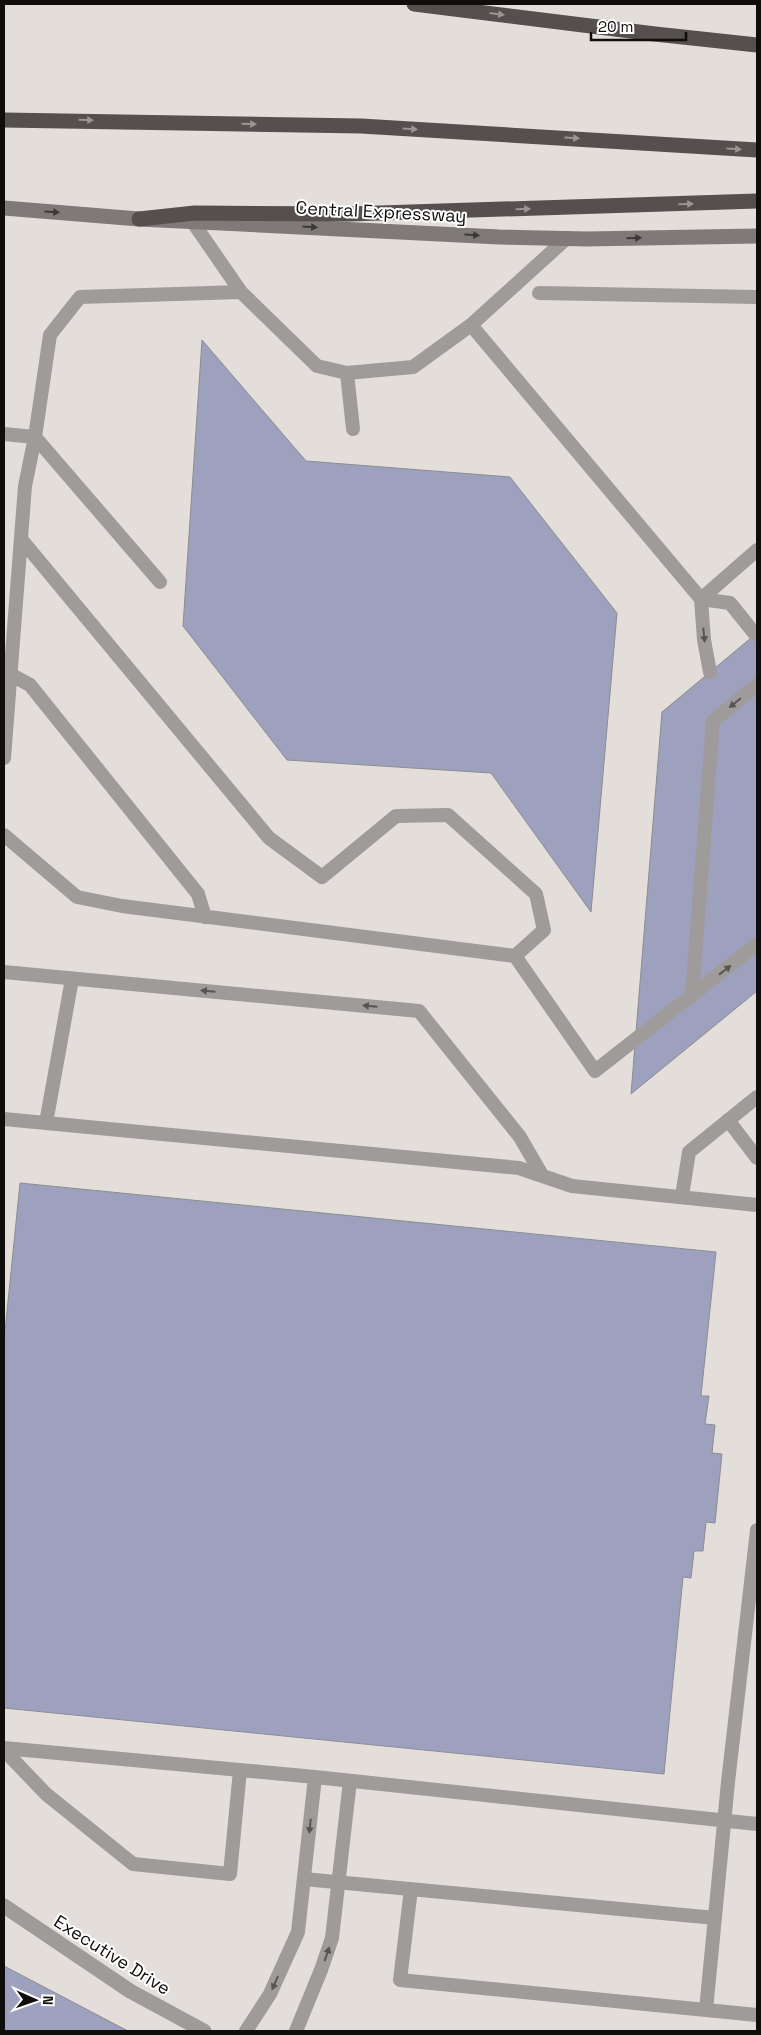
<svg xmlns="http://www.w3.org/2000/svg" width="761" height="2035" font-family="'Space Grotesk',sans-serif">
  <rect width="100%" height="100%" fill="#e3ded9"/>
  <path fill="#9ea1be" stroke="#8b8c92" d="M 202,340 L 306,461 L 510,477 L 617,613 L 591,912 L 491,773 L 287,760 L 183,626 Z
    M 757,633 L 757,991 L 631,1094 L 662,712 Z
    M 20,1183 L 716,1252 L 701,1396 L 709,1396 L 705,1424 L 715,1425 L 712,1453 L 722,1454 L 715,1523 L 706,1522 L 703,1551 L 694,1551 L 691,1578 L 683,1577 L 664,1774 L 4,1708 L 4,1341 Z
    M 4,1966 L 128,2031 L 4,2031 Z"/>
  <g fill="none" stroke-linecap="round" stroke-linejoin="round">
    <path stroke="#9e9b9a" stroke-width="14" d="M 192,221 L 241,292 L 317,366 L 347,373 L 413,367 L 471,325 L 567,238
      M 539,293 L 757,297
      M 471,325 L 701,599 L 757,550
      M 347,373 L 353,429
      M 4,434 L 35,437 L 25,486 L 4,758
      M 160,582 L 35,437 L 50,335 L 80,297 L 241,292
      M 710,672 L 704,640 L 701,599 L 730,603 L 755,634
      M 10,674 L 30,685 L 198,894 L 205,917
      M 4,835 L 77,897 L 122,906 L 515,956 L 544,930 L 536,894 L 448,815 L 396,816 L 322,877 L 269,838 L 21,539
      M 515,956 L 595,1071 L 757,944
      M 4,972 L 419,1011 L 520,1137 L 542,1175
      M 692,995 L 713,721 L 757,685
      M 4,1119 L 519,1168 L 572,1186 L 757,1205
      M 728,1120 L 757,1158
      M 46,1123 L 72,979
      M 682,1196 L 689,1152 L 757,1097
      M 4,1748 L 315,1777 L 757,1824
      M 4,1750 L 46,1794 L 133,1864 L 230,1874 L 240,1770
      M 304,1879 L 715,1918
      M 411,1889 L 400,1980 L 757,2015
      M 706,2010 L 728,1782 L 757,1530
      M 246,2031 L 270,1994 L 298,1932 L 315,1777
      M 296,2031 L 321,1970 L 332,1938 L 350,1781"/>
    <path stroke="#9e9b9a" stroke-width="15" d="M 4,1906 L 130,1991 L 204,2031"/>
    <path stroke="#7f7a79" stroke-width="15" d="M 4,208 L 139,219 L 499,237 L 587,239 L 757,236"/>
    <path stroke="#554f4d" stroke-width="15" d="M 414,4 L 655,34 L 757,45
      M 4,120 L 361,126 L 757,150
      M 139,219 L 195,213 L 349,214 L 757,201"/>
  </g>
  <defs><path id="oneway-solid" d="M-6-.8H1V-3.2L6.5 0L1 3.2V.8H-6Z" transform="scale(1.25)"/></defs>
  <g fill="#999594">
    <use href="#oneway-solid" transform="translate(497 14) rotate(7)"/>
    <use href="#oneway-solid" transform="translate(86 120) rotate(1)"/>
    <use href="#oneway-solid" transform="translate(249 124) rotate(1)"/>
    <use href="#oneway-solid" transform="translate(410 129) rotate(3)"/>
    <use href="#oneway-solid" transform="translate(572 138) rotate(4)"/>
    <use href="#oneway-solid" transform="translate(734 149) rotate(3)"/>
    <use href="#oneway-solid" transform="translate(686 204) rotate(-2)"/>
    <use href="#oneway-solid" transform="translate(523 209) rotate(-2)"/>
  </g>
  <g fill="#3c3938">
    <use href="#oneway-solid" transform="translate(52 212) rotate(4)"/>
    <use href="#oneway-solid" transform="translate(310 227) rotate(3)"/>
    <use href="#oneway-solid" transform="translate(472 235) rotate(3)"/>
    <use href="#oneway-solid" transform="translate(634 238) rotate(-1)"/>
  </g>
  <g fill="#575453">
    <use href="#oneway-solid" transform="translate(704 635) rotate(84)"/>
    <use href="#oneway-solid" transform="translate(735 703) rotate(141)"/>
    <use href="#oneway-solid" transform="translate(725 970) rotate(-38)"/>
    <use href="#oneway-solid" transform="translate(208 991) rotate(-175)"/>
    <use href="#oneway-solid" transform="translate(370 1006) rotate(-175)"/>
    <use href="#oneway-solid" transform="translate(310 1826) rotate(96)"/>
    <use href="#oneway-solid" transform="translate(327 1954) rotate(-71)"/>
    <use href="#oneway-solid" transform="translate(275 1983) rotate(114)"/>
  </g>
  <g text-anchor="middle" stroke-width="4" stroke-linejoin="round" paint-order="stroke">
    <g font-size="18" fill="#100e0c" stroke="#fff">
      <text transform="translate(381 212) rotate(3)" y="6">Central Expressway</text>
      <text transform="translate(112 1955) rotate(32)" y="6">Executive Drive</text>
    </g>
  </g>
  <rect width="761" height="2035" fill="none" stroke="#100e0c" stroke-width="10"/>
  <g transform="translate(35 2000) rotate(92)" stroke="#ffffff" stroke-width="4" paint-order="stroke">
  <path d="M0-4L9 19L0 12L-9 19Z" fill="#100e0c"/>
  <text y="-8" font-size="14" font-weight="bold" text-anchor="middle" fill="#100e0c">N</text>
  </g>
  <path d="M591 32v8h95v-8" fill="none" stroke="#100e0c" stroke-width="2.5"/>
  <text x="598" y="32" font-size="15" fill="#100e0c" stroke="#ffffff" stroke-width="4" paint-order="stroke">20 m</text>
</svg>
